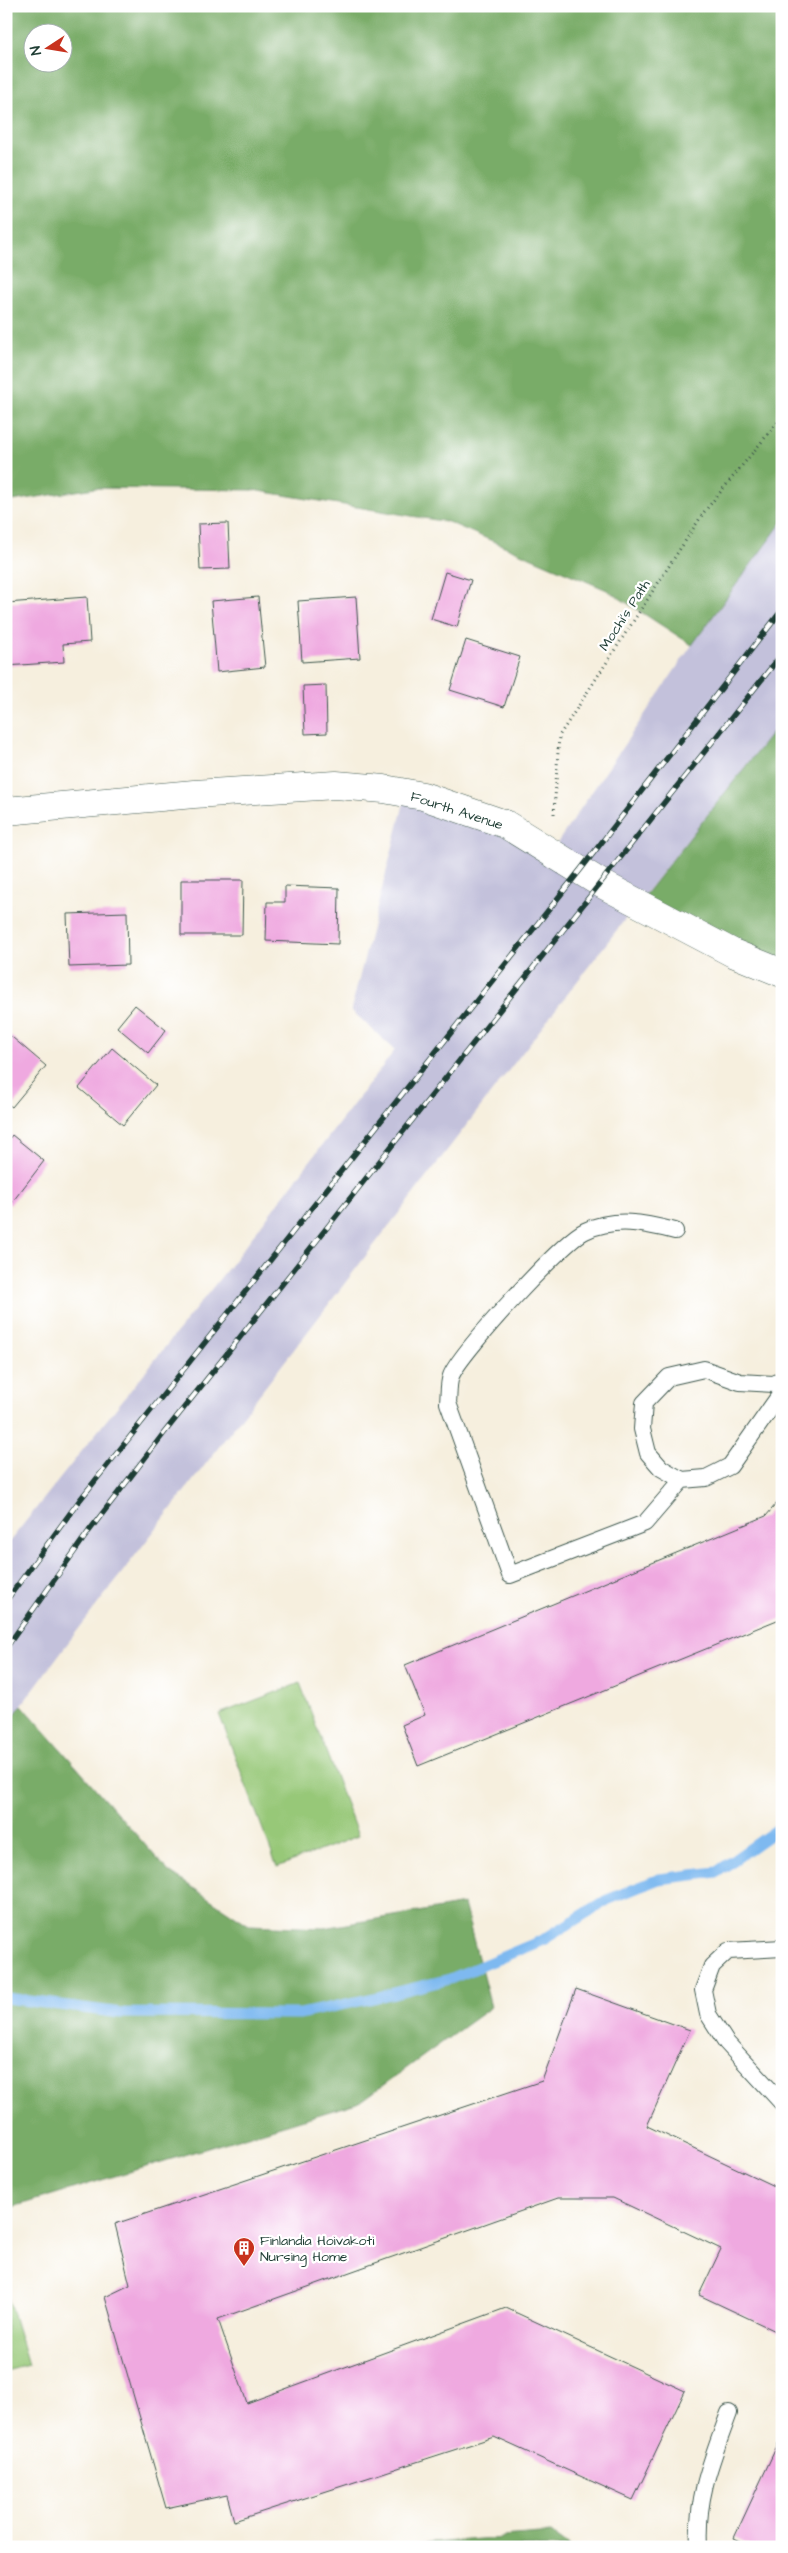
<svg xmlns="http://www.w3.org/2000/svg" width="788" height="2553" font-family="'Architects Daughter',sans-serif">
  <rect width="100%" height="100%" fill="#fff"/>
  <filter id="ink" filterUnits="userSpaceOnUse"><feTurbulence type="fractalNoise" baseFrequency=".02" numOctaves="2"/><feDisplacementMap in="SourceGraphic" scale="10" xChannelSelector="R" yChannelSelector="G"/><feConvolveMatrix kernelMatrix="1 2 1 2 8 2 1 2 1" color-interpolation-filters="sRGB"/></filter>
  <filter id="wash" filterUnits="userSpaceOnUse"><feTurbulence type="fractalNoise" baseFrequency=".0096" numOctaves="4" result="noise"/><feDisplacementMap in="SourceGraphic" scale="20" xChannelSelector="R" yChannelSelector="G"/><feGaussianBlur stdDeviation="1.12" result="paint"/><feColorMatrix in="noise" values="0 0 0 0 0 0 0 0 0 0 0 0 0 0 0 0 0 1.4 0 .05"/><feComposite in="paint" operator="in"/></filter>
  <g filter="url(#wash)">
    <rect width="100%" height="100%" fill="#f6efde"/>
    <path fill="#c3c1db" d="M 782,522 L 782,720 L 636,905 L 64,1648 L 6,1726 L 6,1546 L 229,1267 L 395,1050 L 351,1010 L 406,795 L 551,852 L 692,645 Z"/>
    <path fill="#97c878" stroke="#5b8256" d="M 300,1683 L 358,1836 L 277,1867 L 219,1714 Z
      M 6,2291 L 28,2365 L 6,2371 Z"/>
    <path fill="#79ac68" stroke="#4c744e" fill-rule="evenodd" d="M 6,6 L 782,6 L 782,522 L 692,645 L 607,590 L 448,522 L 253,490 L 95,488 L 6,502 ZM 32,32 L 62,32 L 62,62 L 32,62 Z
      M 782,720 L 782,977 L 637,905 Z
      M 22,1705 L 169,1872 L 249,1925 L 324,1928 L 464,1904 L 491,2007 L 360,2102 L 6,2209 L 6,1726 Z
      M 551,2533 L 570,2547 L 401,2547 L 420,2544 Z"/>
    <g fill="none" stroke-linecap="round" stroke-linejoin="round">
      <path stroke="#7eb9f0" stroke-width="11" d="M 6,1998 L 121,2013 L 300,2014 L 378,1997 L 450,1979 L 543,1940 L 607,1900 L 659,1879 L 717,1872 L 782,1826"/>
    </g>
    <g id="blocks">
      <path fill="#efa9e0" d="M 228,523 L 230,569 L 200,570 L 198,524 Z
        M 445,572 L 471,580 L 457,627 L 431,619 Z
        M 87,597 L 90,642 L 63,644 L 64,662 L 6,666 L 6,603 Z
        M 258,597 L 265,667 L 217,672 L 211,601 Z
        M 356,597 L 360,658 L 302,662 L 298,601 Z
        M 466,640 L 520,657 L 504,707 L 450,690 Z
        M 326,685 L 327,733 L 305,734 L 303,686 Z
        M 181,880 L 243,880 L 242,935 L 181,935 Z
        M 285,886 L 339,888 L 338,944 L 266,941 L 267,902 L 285,902 Z
        M 127,912 L 128,965 L 69,967 L 67,914 Z
        M 135,1005 L 166,1030 L 148,1053 L 117,1027 Z
        M 6,1032 L 46,1066 L 12,1107 L 6,1103 Z
        M 112,1048 L 156,1085 L 123,1125 L 79,1088 Z
        M 12,1135 L 44,1161 L 10,1205 L 6,1201 L 6,1143 Z
        M 782,1497 L 782,1618 L 418,1766 L 402,1725 L 425,1715 L 405,1665 L 766,1516 Z
        M 576,1989 L 690,2030 L 647,2126 L 782,2190 L 782,2334 L 699,2295 L 721,2249 L 613,2198 L 558,2198 L 218,2319 L 247,2403 L 506,2308 L 685,2391 L 633,2500 L 494,2437 L 234,2521 L 227,2495 L 166,2508 L 105,2297 L 130,2285 L 115,2224 L 542,2081 Z
        M 782,2435 L 782,2547 L 754,2547 L 734,2538 Z"/>
    </g>
  </g>
  <g filter="url(#ink)">
    <use href="#blocks" fill-opacity="0" stroke="#3f584e" stroke-width="1"/>
    <g fill="none" stroke-linecap="round" stroke-linejoin="round">
      <g stroke="#3f584e" stroke-width="18">
        <path id="lane" d="M 675,1231 C 644,1223 615,1217 585,1231 C 563,1241 459,1354 451,1376 C 448,1384 449,1394 448,1403 L 510,1575 L 645,1523 L 682,1480
          M 782,1380 L 774,1384 L 740,1382 L 704,1369 L 669,1377 L 644,1403 L 642,1429 L 648,1453 L 661,1468 L 682,1480 L 706,1478 L 730,1466 L 782,1392
          M 782,1948 L 728,1951 L 712,1966 L 703,1990 L 708,2014 L 726,2042 L 782,2103
          M 699,2547 C 696,2496 712,2460 729,2413"/>
      </g>
      <g stroke="#3f584e" stroke-width="29">
        <path id="secondary" d="M 6,811 L 194,794 L 336,785 L 384,789 L 423,796 L 505,824 L 602,884 L 733,953 L 782,973"/>
      </g>
      <path stroke="#3f584e" stroke-width="3" stroke-dasharray="1 4" stroke-linecap="butt" d="M 554,814 L 559,736 L 704,512 L 782,417"/>
      <use href="#lane" stroke="#fff" stroke-width="16"/>
      <use href="#secondary" stroke="#fff" stroke-width="28"/>
      <g stroke="#1f3d34" stroke-width="5.5">
        <path id="rail" d="M 6,1601 L 79,1501 L 581,869 L 782,610
          M 6,1648 L 89,1531 L 164,1433 L 782,654"/>
      </g>
      <use href="#rail" stroke="#fff" stroke-width="4" stroke-dasharray="11" stroke-linecap="butt"/>
    </g>
  </g>
  <defs>
    <g id="building-pin" transform="scale(1.125)"><path d="M0 17L-7.5 6A9.5 9.5 0 1 1 7.5 6Z" fill="#c8321e" stroke="#fff"/><path d="M-4-6H4V6H1V3H-1V6H-4ZM-2.5-4.3h1.7v1.8h-1.7ZM.8-4.3h1.7v1.8H.8ZM-2.5-1h1.7V.8h-1.7ZM.8-1h1.7V.8H.8Z" fill="#fff"/></g>
  </defs>
  <g fill-rule="evenodd">
    <use href="#building-pin" x="244" y="2248"/>
  </g>
  <g text-anchor="middle" stroke-width="4.5" stroke-linejoin="round" paint-order="stroke">
    <g font-size="14" fill="#1f3d34" stroke="#fff">
      <text transform="translate(624 615) rotate(-57)" y="5">Mochi's Path</text>
      <text transform="translate(457 810) rotate(18)" y="5">Fourth Avenue</text>
    </g>
    <g font-size="14" fill="#1f3d34" stroke="#fff" text-anchor="start">
      <text x="260" y="2245">Finlandia Hoivakoti<tspan x="260" dy="16">Nursing Home</tspan></text>
    </g>
  </g>
  <rect width="788" height="2553" fill="none" stroke="#fff" stroke-width="25"/>
  <g transform="translate(48 48) rotate(258)"><circle r="24" fill="#ffffff" stroke="#a5b1ae"/>
  <path d="M0-4L9 19L0 12L-9 19Z" fill="#c8321e"/>
  <text y="-8" font-size="14" font-weight="bold" text-anchor="middle" fill="#1f3d34">N</text>
  </g>
</svg>
